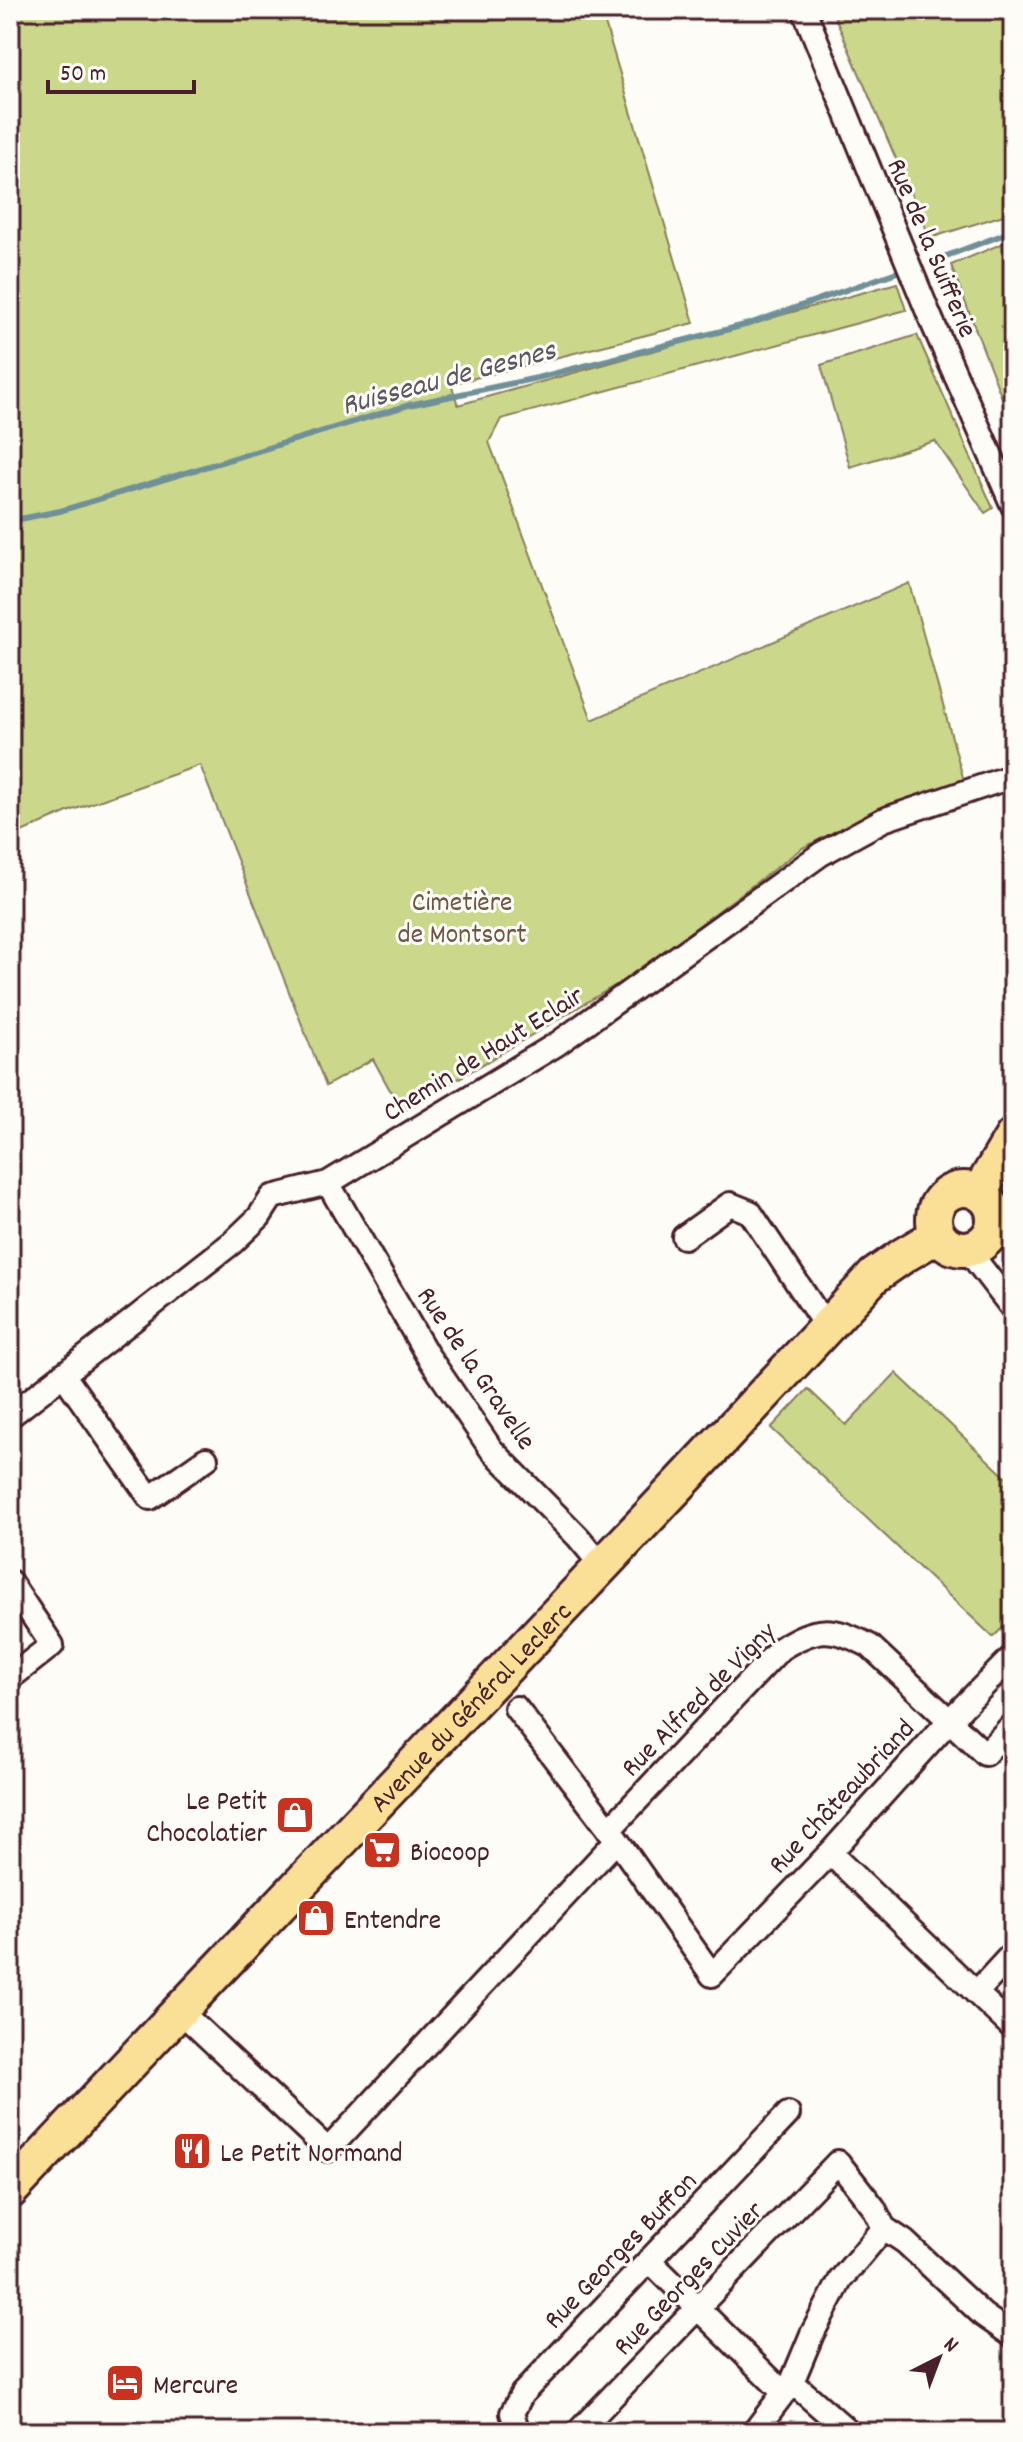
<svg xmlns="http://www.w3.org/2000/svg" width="1023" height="2442" font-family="Dekko,sans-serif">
  <rect width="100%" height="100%" fill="#fdfcf7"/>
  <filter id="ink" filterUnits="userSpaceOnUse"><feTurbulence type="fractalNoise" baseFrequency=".0125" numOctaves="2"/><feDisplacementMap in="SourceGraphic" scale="16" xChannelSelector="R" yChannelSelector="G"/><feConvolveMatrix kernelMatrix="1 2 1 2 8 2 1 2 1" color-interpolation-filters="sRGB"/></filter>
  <g filter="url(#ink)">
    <path fill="#cbd88c" stroke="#8a7c5c" stroke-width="2" d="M 10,10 L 601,10 L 694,323 L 451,384 L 458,405 L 897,283 L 906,310 L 501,419 L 489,442 L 592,720 L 909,583 L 964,781 L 891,804 L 802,848 L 636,973 L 402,1112 L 373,1059 L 326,1086 L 200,765 L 70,811 L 10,837 Z
      M 832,10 L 1013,10 L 1013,212 L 930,238 Z
      M 1013,239 L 1013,427 L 951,265 Z
      M 917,335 L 993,508 L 985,513 L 935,441 L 850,467 L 821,365 Z
      M 896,1373 L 1013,1484 L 1013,1618 L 993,1637 L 771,1428 L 808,1389 L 846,1425 Z"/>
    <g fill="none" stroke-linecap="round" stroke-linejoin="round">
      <path stroke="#709097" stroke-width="6" d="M 933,261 L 1013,231
        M 10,521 L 60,511 L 409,405 L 537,378 L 749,324 L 897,272"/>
      <g stroke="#4a1f2b" stroke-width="28">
        <path id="street" d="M 804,10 L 930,317 L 1013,506
          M 328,1183 L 426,1353 L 491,1449 L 578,1537 L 603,1567
          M 993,1227 L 1013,1242
          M 684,1237 L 730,1204 L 750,1212 L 827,1328
          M 967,1249 L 1013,1309
          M 63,1374 L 150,1498 L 206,1459
          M 10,1416 L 233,1242 L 259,1217 L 272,1197 L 328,1183 L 557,1044 L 821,854 L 883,820 L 1013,776
          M 10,1582 L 52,1645 L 10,1678
          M 516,1708 L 617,1840 L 712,1975 L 830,1853 L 948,1722 L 1013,1656
          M 609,1830 L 780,1649 C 817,1626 831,1626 870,1646 L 985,1754 L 1013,1724
          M 830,1853 L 1013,2028
          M 976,1993 L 1013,1953
          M 179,2010 L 328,2150 L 617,1840
          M 650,2261 L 784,2393
          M 792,2382 L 849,2432
          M 518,2432 L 512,2413 L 522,2394 L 788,2114
          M 578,2432 L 838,2162 L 874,2208 L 884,2228 L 905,2242 L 983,2315 L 1013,2336
          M 754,2432 L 792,2382 L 812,2334 L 841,2279 L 884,2228"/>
      </g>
      <g stroke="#4a1f2b" stroke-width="40">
        <g id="primary">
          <circle cx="964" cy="1219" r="30"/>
          <path d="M 979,1193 L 1013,1136"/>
          <path id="s1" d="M 10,2191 C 296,1884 590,1584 874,1276 L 904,1255 L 938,1235"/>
        </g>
      </g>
      <use href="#street" stroke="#fdfcf7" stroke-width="22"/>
      <use href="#primary" stroke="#fadf96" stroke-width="34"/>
    </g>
  </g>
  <defs>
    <g id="shop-square" transform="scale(2)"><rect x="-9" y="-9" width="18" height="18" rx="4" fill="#c8321e" stroke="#fdfcf7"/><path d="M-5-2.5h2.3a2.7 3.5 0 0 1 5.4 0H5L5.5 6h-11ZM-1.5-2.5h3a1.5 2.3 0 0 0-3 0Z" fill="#fff"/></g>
    <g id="supermarket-square" transform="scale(2)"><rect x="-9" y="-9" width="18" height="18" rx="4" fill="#c8321e" stroke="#fdfcf7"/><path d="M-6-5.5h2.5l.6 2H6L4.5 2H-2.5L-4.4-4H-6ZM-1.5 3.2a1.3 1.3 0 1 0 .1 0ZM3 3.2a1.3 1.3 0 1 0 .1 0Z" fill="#fff"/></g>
    <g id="restaurant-square" transform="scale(2)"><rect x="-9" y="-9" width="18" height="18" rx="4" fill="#c8321e" stroke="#fdfcf7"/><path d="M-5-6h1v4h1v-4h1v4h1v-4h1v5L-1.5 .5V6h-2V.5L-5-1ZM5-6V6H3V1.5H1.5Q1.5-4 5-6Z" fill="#fff"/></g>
    <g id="hotel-square" transform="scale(2)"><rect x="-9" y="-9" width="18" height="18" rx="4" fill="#c8321e" stroke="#fdfcf7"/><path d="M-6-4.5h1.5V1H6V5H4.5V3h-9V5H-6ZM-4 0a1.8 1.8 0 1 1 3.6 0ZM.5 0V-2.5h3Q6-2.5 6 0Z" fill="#fff"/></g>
  </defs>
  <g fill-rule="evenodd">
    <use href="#shop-square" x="295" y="1815"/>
    <use href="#supermarket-square" x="382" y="1850"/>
    <use href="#shop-square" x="316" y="1918"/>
    <use href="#restaurant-square" x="192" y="2151"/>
    <use href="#hotel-square" x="125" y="2383"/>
  </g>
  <g text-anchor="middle" stroke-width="6" stroke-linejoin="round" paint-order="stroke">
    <g font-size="28" fill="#4a1f2b" stroke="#fdfcf7">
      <text transform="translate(934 247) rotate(67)" y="10">Rue de la Suifferie</text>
      <text transform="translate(482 1052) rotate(-32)" y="10">Chemin de Haut Eclair</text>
      <text transform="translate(478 1367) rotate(56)" y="10">Rue de la Gravelle</text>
      <text transform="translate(697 1698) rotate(-45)" y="10">Rue Alfred de Vigny</text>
      <text dy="10" stroke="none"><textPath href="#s1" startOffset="668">Avenue du Général Leclerc</textPath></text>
      <text transform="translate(840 1795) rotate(-47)" y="10">Rue Châteaubriand</text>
      <text transform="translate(619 2249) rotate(-46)" y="10">Rue Georges Buffon</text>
      <text transform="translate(687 2277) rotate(-46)" y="10">Rue Georges Cuvier</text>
    </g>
    <g font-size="28" fill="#715648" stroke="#fdfcf7">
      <text x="462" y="910">Cimetière<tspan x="462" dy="32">de Montsort</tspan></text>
    </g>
    <g font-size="28" fill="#4a1f2b" stroke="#fdfcf7" text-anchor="start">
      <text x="267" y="1809" text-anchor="end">Le Petit<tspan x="267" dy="32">Chocolatier</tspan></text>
      <text x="410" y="1860">Biocoop</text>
      <text x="344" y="1928">Entendre</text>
      <text x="220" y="2161">Le Petit Normand</text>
      <text x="153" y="2393">Mercure</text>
    </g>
    <g font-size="30" font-style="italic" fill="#5d5761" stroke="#fdfcf7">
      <text transform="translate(448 376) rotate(-15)" y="10">Ruisseau de Gesnes</text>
    </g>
  </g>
  <rect width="1023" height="2442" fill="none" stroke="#fdfcf7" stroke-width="40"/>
  <rect x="20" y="20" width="983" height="2402" fill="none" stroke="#4a1f2b" stroke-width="3" filter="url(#ink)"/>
  <g transform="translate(939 2358) rotate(42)" stroke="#fdfcf7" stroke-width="6" paint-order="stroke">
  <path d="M0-6L14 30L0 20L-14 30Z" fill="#4a1f2b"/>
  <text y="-12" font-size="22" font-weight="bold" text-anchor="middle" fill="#4a1f2b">N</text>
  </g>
  <path d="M48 80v12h146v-12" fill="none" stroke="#4a1f2b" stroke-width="4"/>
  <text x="60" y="80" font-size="24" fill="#4a1f2b" stroke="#fdfcf7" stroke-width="6" paint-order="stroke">50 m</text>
</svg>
